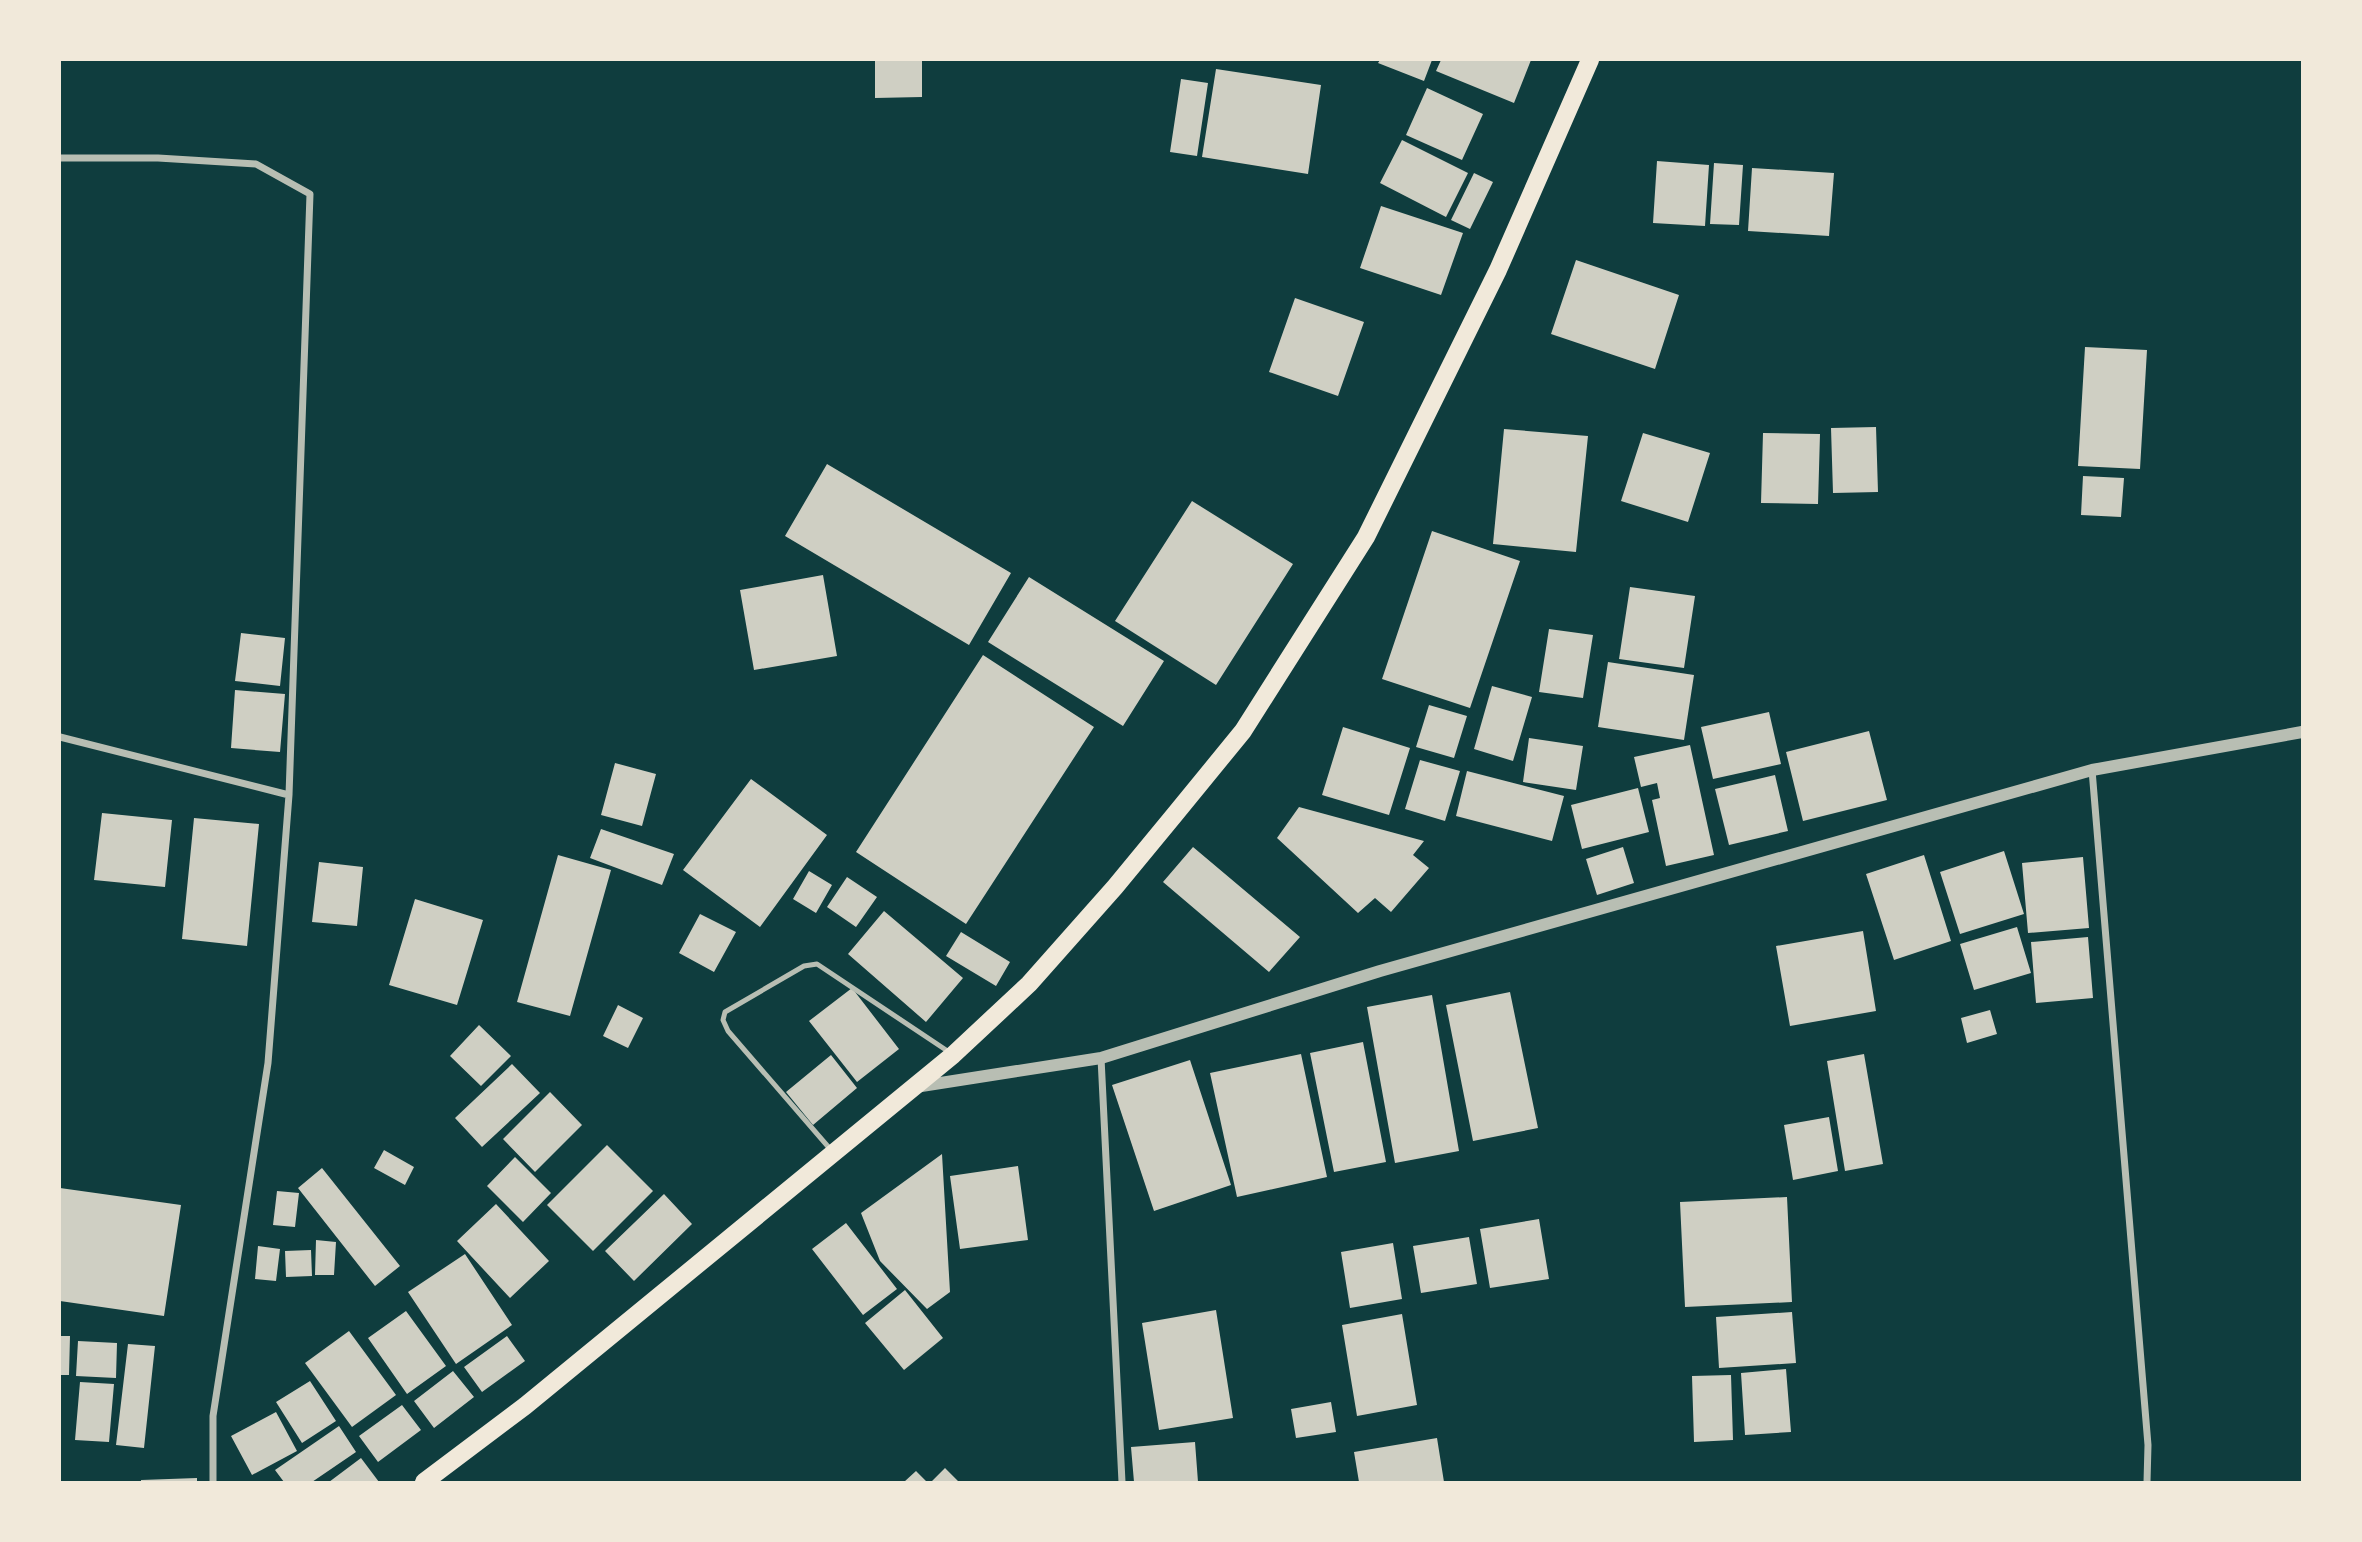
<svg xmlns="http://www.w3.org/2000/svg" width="2362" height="1542" font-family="'Source Sans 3',sans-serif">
  <rect width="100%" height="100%" fill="#0f3d3e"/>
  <path fill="#cfcfc3" d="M 875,60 L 922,60 L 922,97 L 875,98 Z
    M 1380,60 L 1432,60 L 1424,81 L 1378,63 Z
    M 1441,60 L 1531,60 L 1514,103 L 1436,71 Z
    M 1216,69 L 1321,85 L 1308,174 L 1202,157 Z
    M 1181,79 L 1208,83 L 1197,156 L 1170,152 Z
    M 1427,88 L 1483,114 L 1462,160 L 1406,135 Z
    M 1402,140 L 1468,173 L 1446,217 L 1380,183 Z
    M 1657,161 L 1709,165 L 1705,226 L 1653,223 Z
    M 1714,163 L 1743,165 L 1739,225 L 1710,224 Z
    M 1752,168 L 1834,173 L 1829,236 L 1748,231 Z
    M 1474,173 L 1493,182 L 1470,229 L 1451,220 Z
    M 1381,206 L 1463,233 L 1441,295 L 1360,268 Z
    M 1576,260 L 1679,295 L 1655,369 L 1551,334 Z
    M 1295,298 L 1364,322 L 1338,396 L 1269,372 Z
    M 2085,347 L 2147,350 L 2140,469 L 2078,466 Z
    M 1876,427 L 1878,492 L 1833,493 L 1831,428 Z
    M 1504,429 L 1588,436 L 1576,552 L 1493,544 Z
    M 1643,433 L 1710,453 L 1688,522 L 1621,501 Z
    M 1763,433 L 1820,434 L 1818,504 L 1761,503 Z
    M 827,464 L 1011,573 L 969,645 L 785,536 Z
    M 2083,476 L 2124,478 L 2121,517 L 2081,515 Z
    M 1192,501 L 1293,564 L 1216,685 L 1115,621 Z
    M 1432,531 L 1520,561 L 1470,708 L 1382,679 Z
    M 823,575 L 837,656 L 754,670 L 740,590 Z
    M 1029,577 L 1164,661 L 1123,726 L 988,642 Z
    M 1630,587 L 1695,596 L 1684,668 L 1619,659 Z
    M 1549,629 L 1593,635 L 1583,698 L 1539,692 Z
    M 241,633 L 285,638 L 280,686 L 235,681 Z
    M 983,655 L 1094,727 L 966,924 L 856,852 Z
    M 1608,662 L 1694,675 L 1684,740 L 1598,727 Z
    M 1492,686 L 1532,697 L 1513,761 L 1474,749 Z
    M 235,690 L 285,694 L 280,752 L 231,748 Z
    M 1429,705 L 1467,716 L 1454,758 L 1416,747 Z
    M 1769,712 L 1781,764 L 1713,779 L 1701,727 Z
    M 1343,727 L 1410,748 L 1389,815 L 1322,795 Z
    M 1869,731 L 1887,800 L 1803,821 L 1786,752 Z
    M 1529,738 L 1583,746 L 1576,790 L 1523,782 Z
    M 1690,745 L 1714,855 L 1666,866 L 1652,800 L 1660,798 L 1657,783 L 1641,787 L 1634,757 Z
    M 1420,760 L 1460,771 L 1445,821 L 1405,809 Z
    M 615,763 L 656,774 L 642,826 L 601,815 Z
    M 1467,771 L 1564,796 L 1552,841 L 1456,816 Z
    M 1775,775 L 1788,831 L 1729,845 L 1715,789 Z
    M 751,779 L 827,835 L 760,927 L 683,870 Z
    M 1638,788 L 1649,832 L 1582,849 L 1571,805 Z
    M 1299,807 L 1424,841 L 1413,855 L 1429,868 L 1391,912 L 1375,898 L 1358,913 L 1277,838 Z
    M 102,813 L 172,820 L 165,887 L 94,880 Z
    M 194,818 L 259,824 L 247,946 L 182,939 Z
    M 601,829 L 674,854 L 662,885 L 590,858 Z
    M 1193,847 L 1300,937 L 1269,972 L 1163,882 Z
    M 1623,847 L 1634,883 L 1597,895 L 1586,859 Z
    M 2004,851 L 2024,914 L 1960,934 L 1940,872 Z
    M 558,855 L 611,870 L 570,1016 L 517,1002 Z
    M 1924,855 L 1951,941 L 1894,960 L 1866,874 Z
    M 2083,857 L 2089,928 L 2028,933 L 2022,863 Z
    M 319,862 L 363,867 L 357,926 L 312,922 Z
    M 809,871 L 832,885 L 816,913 L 793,899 Z
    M 847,877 L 877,897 L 856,927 L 827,907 Z
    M 415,899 L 483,920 L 457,1005 L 389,985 Z
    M 884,911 L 963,978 L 926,1022 L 848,954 Z
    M 700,914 L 736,932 L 714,972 L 679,953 Z
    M 2017,927 L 2031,973 L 1974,990 L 1960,944 Z
    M 1863,931 L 1876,1011 L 1790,1026 L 1776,946 Z
    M 961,932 L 1010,962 L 996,986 L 946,956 Z
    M 2088,937 L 2093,998 L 2036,1003 L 2031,942 Z
    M 852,988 L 899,1049 L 857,1082 L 809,1021 Z
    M 1510,992 L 1538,1128 L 1473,1141 L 1446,1005 Z
    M 1432,995 L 1459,1151 L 1395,1163 L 1367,1007 Z
    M 618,1005 L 643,1018 L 628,1048 L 603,1036 Z
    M 1990,1010 L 1997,1034 L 1967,1043 L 1961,1018 Z
    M 479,1025 L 511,1056 L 481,1086 L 450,1056 Z
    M 1363,1042 L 1386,1162 L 1334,1172 L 1310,1053 Z
    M 1301,1054 L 1327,1177 L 1237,1197 L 1210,1073 Z
    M 1864,1054 L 1883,1164 L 1845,1171 L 1827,1061 Z
    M 831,1055 L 857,1088 L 813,1125 L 786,1092 Z
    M 1190,1060 L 1231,1185 L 1154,1211 L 1112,1085 Z
    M 512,1064 L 540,1093 L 482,1147 L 455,1118 Z
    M 550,1092 L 582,1125 L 535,1172 L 503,1139 Z
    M 1829,1117 L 1838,1171 L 1793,1180 L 1784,1125 Z
    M 607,1145 L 653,1191 L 593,1251 L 547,1205 Z
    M 384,1150 L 414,1167 L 405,1185 L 374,1168 Z
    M 942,1154 L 950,1292 L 927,1309 L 880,1261 L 861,1213 Z
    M 515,1157 L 551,1193 L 523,1222 L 487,1186 Z
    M 1018,1166 L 1028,1240 L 960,1249 L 950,1176 Z
    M 322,1168 L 400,1266 L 375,1286 L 298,1188 Z
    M 60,1188 L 181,1205 L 164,1316 L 60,1301 Z
    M 277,1191 L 299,1193 L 295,1227 L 273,1225 Z
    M 664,1194 L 692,1224 L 634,1281 L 605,1251 Z
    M 1787,1197 L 1792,1302 L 1685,1307 L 1680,1202 Z
    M 496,1204 L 549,1261 L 510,1298 L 457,1241 Z
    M 1539,1219 L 1549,1279 L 1490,1288 L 1480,1229 Z
    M 846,1223 L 897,1289 L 863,1315 L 812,1249 Z
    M 1469,1237 L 1477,1284 L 1421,1293 L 1413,1246 Z
    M 316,1240 L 336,1242 L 334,1275 L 315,1275 Z
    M 1393,1243 L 1402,1299 L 1350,1308 L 1341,1252 Z
    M 258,1246 L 280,1249 L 276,1281 L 255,1279 Z
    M 311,1250 L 312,1276 L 286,1277 L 285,1251 Z
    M 465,1254 L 512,1325 L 456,1364 L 408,1292 Z
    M 905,1290 L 943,1338 L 904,1370 L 865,1323 Z
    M 1216,1310 L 1233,1418 L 1159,1430 L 1142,1323 Z
    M 406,1311 L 446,1366 L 407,1394 L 368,1338 Z
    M 1792,1312 L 1796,1363 L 1719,1368 L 1716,1317 Z
    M 1402,1314 L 1417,1405 L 1357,1416 L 1342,1325 Z
    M 349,1331 L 396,1395 L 352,1427 L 305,1363 Z
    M 60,1336 L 70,1336 L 69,1375 L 60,1375 Z
    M 507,1336 L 525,1361 L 482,1392 L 464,1367 Z
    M 78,1341 L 117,1343 L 116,1378 L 76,1376 Z
    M 128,1344 L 155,1346 L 144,1448 L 116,1445 Z
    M 1786,1369 L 1791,1432 L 1745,1435 L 1741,1373 Z
    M 453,1371 L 474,1397 L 434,1428 L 414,1401 Z
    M 1731,1375 L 1733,1440 L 1694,1442 L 1692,1376 Z
    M 310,1381 L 336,1421 L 302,1443 L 276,1402 Z
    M 80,1382 L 114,1384 L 109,1442 L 75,1440 Z
    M 1331,1402 L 1336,1432 L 1296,1438 L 1291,1409 Z
    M 402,1405 L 421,1430 L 378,1462 L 359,1436 Z
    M 276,1412 L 297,1451 L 252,1475 L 231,1436 Z
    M 339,1426 L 356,1452 L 312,1482 L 284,1482 L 275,1470 Z
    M 1437,1438 L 1444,1482 L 1359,1482 L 1354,1452 Z
    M 1195,1442 L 1198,1482 L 1134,1482 L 1131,1447 Z
    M 361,1458 L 379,1482 L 329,1482 Z
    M 945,1468 L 959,1482 L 931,1482 Z
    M 916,1471 L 927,1482 L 904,1482 Z
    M 197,1478 L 197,1482 L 141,1482 L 141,1480 Z"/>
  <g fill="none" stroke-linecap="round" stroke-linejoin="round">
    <path stroke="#b8beb3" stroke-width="5" d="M 831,1150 L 728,1031 L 723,1020 L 725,1012 L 804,966 L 817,964 L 949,1052"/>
    <path stroke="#b8beb3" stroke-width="7" d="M 60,158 L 158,158 L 256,164 L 310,194 L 289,795 L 268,1063 L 213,1416 L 213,1482
      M 60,737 L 289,795
      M 2092,770 L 2148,1445 L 2147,1482
      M 1101,1058 L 1122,1482"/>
    <path stroke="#b8beb3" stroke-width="12" d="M 915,1087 L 1101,1058 L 1380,971 L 2092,770 L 2302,732"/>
    <path stroke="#f1e9da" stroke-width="18" d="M 424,1482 L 525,1406 L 953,1055 L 1029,984 L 1115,887 L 1176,813 L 1243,731 L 1366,537 L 1498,270 L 1590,60"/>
  </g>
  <rect width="2362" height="1542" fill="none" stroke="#f1e9da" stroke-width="122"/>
</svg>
